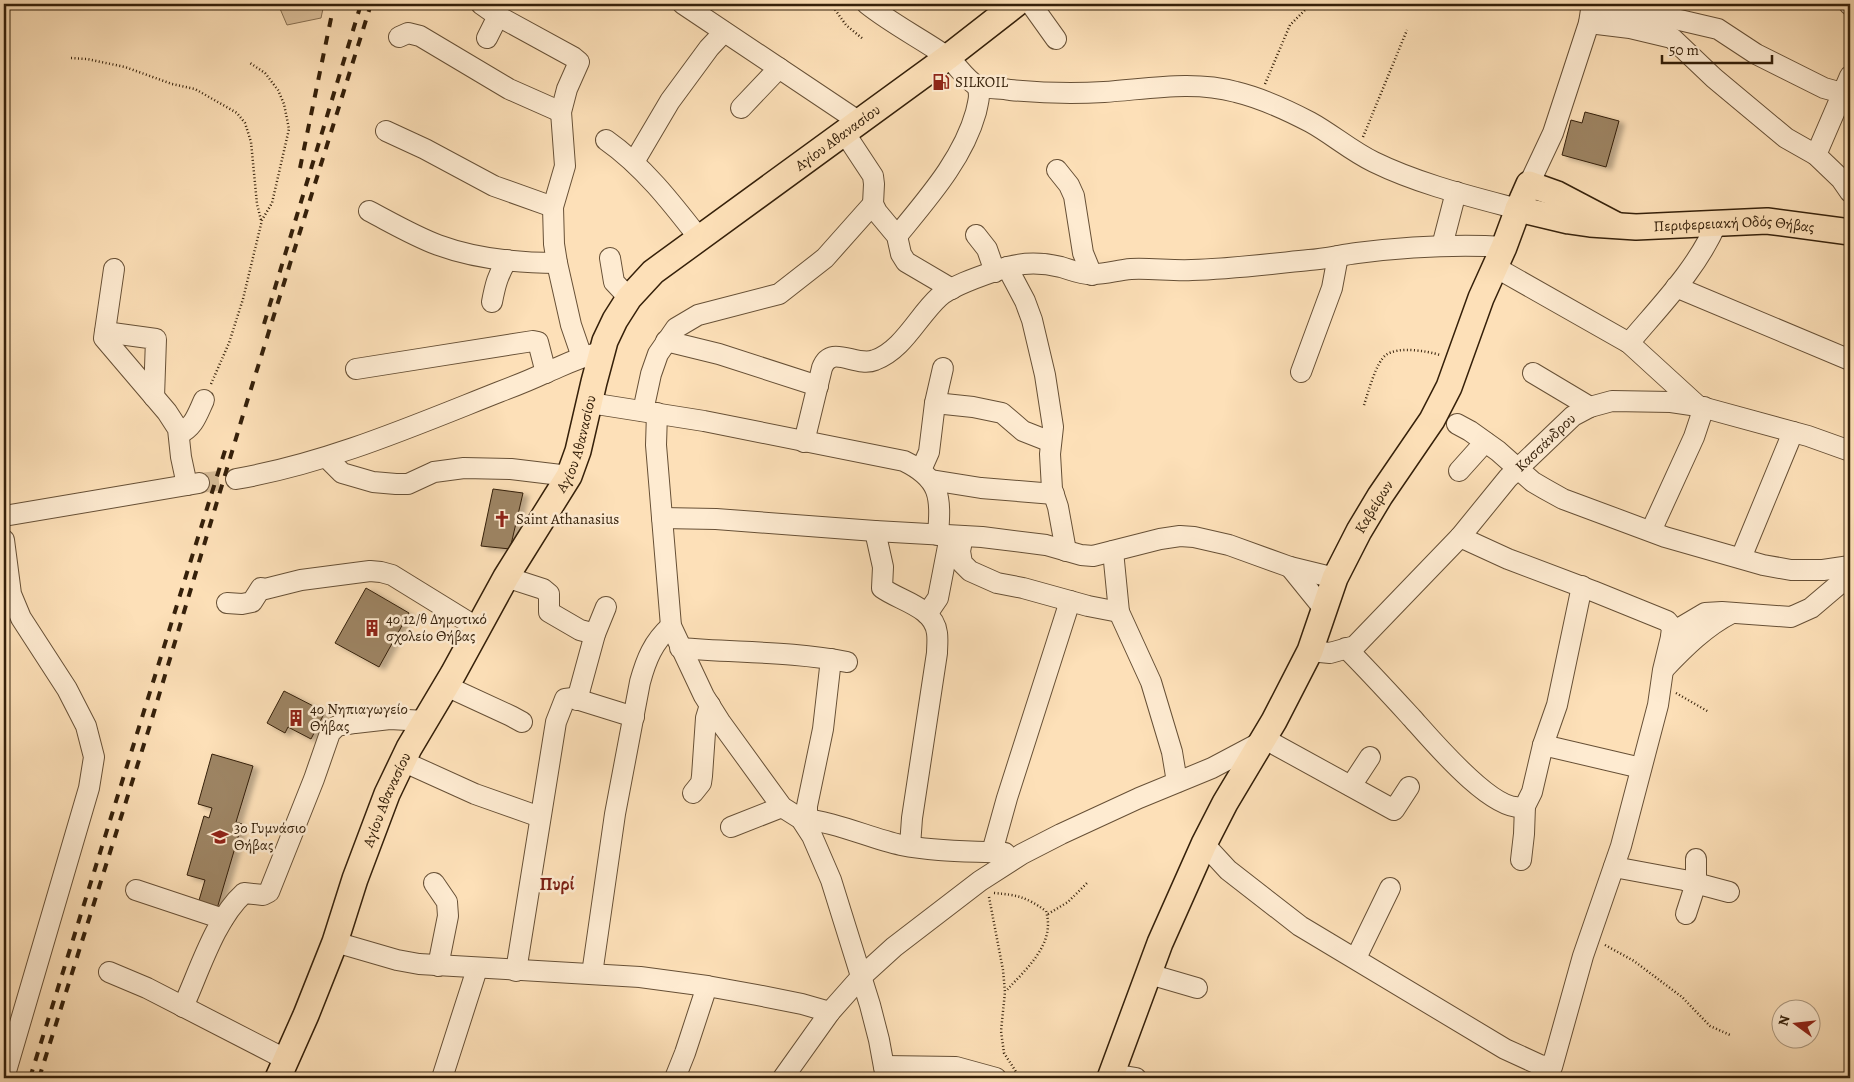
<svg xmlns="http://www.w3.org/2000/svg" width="1854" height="1082" font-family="Alegreya,serif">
  <defs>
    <filter id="shadow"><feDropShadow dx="5.5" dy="3" stdDeviation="2.5" flood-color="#0004"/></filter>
  </defs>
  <rect width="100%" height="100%" fill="#fde0b8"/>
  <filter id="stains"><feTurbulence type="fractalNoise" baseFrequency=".004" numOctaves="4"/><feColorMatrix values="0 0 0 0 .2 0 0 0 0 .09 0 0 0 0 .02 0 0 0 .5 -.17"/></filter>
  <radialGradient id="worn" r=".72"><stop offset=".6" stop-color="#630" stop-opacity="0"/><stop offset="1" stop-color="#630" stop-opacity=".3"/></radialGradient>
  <path fill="#dbbf9a" stroke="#887052" d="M 278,4 L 324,4 L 321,18 L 287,25 Z"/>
  <path fill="#9d8464" stroke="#35200a" filter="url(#shadow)" d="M 1585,112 L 1619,121 L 1606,167 L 1562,155 L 1571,120 L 1582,123 Z
    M 493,489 L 523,493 L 510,549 L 481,546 Z
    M 366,588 L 409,613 L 379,667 L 335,643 Z
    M 284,691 L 325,712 L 311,739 L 288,727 L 285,733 L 267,723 Z
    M 212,754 L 253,766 L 236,822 L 242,824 L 216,912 L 197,907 L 205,880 L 187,875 L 204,816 L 209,818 L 212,808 L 198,804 Z"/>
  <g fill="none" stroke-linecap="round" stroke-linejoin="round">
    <path stroke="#d5ba95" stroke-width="20" stroke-dasharray="20 10" stroke-linecap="butt" d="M 199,483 L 236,479"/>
    <g stroke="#675036" stroke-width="22">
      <g id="minor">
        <path d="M 481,4 L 498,16 L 573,57 L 579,62 L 567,89 L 561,112 L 565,166 L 553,207 L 554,244 L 557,263 L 571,325 L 582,357"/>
        <path d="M 683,4 L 858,121"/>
        <path d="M 867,4 C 892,24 920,38 946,56 C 957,64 964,78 976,85 C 985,89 1000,88 1010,90 C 1041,93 1073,94 1104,92 C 1148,89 1193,80 1236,92 C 1261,98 1287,110 1310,122 C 1332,134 1351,151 1374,162 C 1419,184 1469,196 1518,209"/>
        <path d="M 1031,4 L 1056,39"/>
        <path d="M 1849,4 L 1850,5"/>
        <path d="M 1592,5 L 1671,18 L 1718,29 L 1756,54 L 1824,88 L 1842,93"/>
        <path d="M 1589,23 L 1630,28 L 1672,38 L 1714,78 L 1786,138 L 1816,155 L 1841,179 L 1850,192"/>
        <path d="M 399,37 L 408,33 L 420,36 L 509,89 L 561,112"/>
        <path d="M 487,38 L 498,16"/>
        <path d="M 741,108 L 779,68"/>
        <path d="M 386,131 L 425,149 L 494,186 L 553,207"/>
        <path d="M 844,132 L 873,176 L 874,184 L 873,204 L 877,212 L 897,236 L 901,254 L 906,262 L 952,289"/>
        <path d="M 606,140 C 643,166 671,202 699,238"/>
        <path d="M 1816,155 L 1850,76"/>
        <path d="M 634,162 L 670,101 L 709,48 L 724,32"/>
        <path d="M 1057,170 L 1069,185 L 1074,196 L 1083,253 L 1092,275"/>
        <path d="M 1529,184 L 1553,133 L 1589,23 L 1591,10"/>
        <path d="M 369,211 C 392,223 414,236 438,245 C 476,259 517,263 557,263"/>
        <path d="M 976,235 L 987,249 L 995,272"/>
        <path d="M 897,236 C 928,198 963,159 976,112 C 978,102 981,95 977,86"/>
        <path d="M 1442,246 L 1456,192"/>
        <path d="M 610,258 L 614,282 L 629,298"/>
        <path d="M 1007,267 L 1025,301 L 1032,320 L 1045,375 L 1053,427 L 1050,454 L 1052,489 L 1058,507 L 1066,551"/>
        <path d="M 1495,267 L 1629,343 L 1698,406"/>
        <path d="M 114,269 L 104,338 L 167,412 L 178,429 L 181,457 L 187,485"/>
        <path d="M 1676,287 L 1850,360"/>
        <path d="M 492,302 C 495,286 498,274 507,260"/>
        <path d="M 105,332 L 156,339 L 154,397"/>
        <path d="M 666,341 L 719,354 L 818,386"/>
        <path d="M 1629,343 C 1660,306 1698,268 1717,222"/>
        <path d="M 356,369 L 533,341 L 538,342 L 546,373"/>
        <path d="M 1301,372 L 1332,288 L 1338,256"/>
        <path d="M 1533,373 L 1590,407"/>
        <path d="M 590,403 L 704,421 L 904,461 C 941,479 941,497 938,535"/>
        <path d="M 935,403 L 973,407 L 1002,413 L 1023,431 L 1051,442"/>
        <path d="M 643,411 L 651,374 L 658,354 L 676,328 L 698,315 L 779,294 L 825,258 L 873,204"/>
        <path d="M 657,413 L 656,445 L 671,626 L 704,696 L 721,723 L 782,807 L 801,819 L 812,836 L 831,880 L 870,1005 L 879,1040 L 886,1078"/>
        <path d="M 1457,424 L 1470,431 L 1498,451 L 1533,482 L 1545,489 L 1563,499 L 1665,537 L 1763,565 L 1791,570 L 1823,570 L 1850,566"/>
        <path d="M 179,434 C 194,427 197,415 204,400"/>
        <path d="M 804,442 L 822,368 C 831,343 856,368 875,360 C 903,350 918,316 939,297 C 952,285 984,275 1001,269 C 1021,262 1040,262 1061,267 C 1072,270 1081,275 1094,274 C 1106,274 1118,270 1131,269 C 1151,268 1172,271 1192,270 C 1230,269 1270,264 1309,260 C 1325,259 1341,255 1357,253 C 1406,247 1455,244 1504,247"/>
        <path d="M 327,458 L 342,473 L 373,482 L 396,484 L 408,484 L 434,472 L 464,468 L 511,469 L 569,476"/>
        <path d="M 921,470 L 929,452 L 935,403 L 943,368"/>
        <path d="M 1459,471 L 1485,442"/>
        <path d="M 236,479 C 328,463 413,426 499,392 C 515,386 530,380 545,373 C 562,366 577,358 594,354"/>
        <path d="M 931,480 L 981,488 L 1054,494"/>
        <path d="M 4,516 L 199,483"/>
        <path d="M 662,518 L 716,519 L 875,531 L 982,537 L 1046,545 L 1081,555 L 1093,556 L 1160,539 L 1180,536 L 1194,537 L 1229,545 L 1290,567 L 1335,578"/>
        <path d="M 875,531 L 883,567 L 882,588 C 900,601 934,607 937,633 C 938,640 937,647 937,653 L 912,818 L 910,846"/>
        <path d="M 1651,531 L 1694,437 L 1704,407"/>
        <path d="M 963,536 L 960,551 L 962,563 L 970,571 L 997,583 L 1023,588 L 1088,606 L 1119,612"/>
        <path d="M 4,540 L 11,594 L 21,618 L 67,689 L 86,726 L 94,757 L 89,788 L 4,1078"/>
        <path d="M 1113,551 L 1119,612 L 1151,682 L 1172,752 L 1177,782"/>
        <path d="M 1741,558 L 1793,432"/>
        <path d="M 1290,567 L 1324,609"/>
        <path d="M 506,577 L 543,589 L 549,594 L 549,612 L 580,630 L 595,634"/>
        <path d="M 227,603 L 242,604 L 252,602 L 261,588 L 265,589 L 301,580 L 370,571 L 381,572 L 392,575 L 478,628"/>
        <path d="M 927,614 L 938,598 L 950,536"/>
        <path d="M 1671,637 L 1683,626 L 1705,613 L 1722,612 L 1791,617 L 1811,608 L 1850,575"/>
        <path d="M 680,648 C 736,653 792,651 847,662"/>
        <path d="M 1346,648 C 1369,671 1390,694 1412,718 C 1430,738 1496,817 1525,806 L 1532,792 L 1543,745 L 1557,705 L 1582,586"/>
        <path id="s1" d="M 1310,651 L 1330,653 L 1355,646 L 1460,537 L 1508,478 L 1573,416 L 1590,407 L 1612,401 L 1671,402 L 1698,406 L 1808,436 L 1850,451"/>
        <path d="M 1664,669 C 1684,648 1706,626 1732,613"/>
        <path d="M 446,686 L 511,716 L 522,722"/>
        <path d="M 577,700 L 595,634 L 606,607"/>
        <path d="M 1263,738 L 1394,810 L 1409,787"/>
        <path d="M 1543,745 L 1641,768"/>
        <path d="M 402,761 L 475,794 L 540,817"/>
        <path d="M 1351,786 L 1370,757"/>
        <path d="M 693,793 L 701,783 L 702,776 L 706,718 L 710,705"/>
        <path d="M 801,819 C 834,821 869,838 901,845 C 936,852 970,851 1005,853"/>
        <path d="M 807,820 L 807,806 L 823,729 L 831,659"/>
        <path d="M 731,827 L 782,807"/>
        <path d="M 1204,844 L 1228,870 L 1300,926 L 1505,1049 L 1540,1065 L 1552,1067 L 1583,956 L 1621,846 L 1658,705 L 1663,670 L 1671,637 L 1672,627 L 1667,621 L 1593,591 L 1508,559 L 1460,537"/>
        <path d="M 992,852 L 1007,798 L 1070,601"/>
        <path d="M 1521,860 L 1524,834 L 1525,806"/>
        <path d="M 1614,867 L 1684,880 L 1729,892"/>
        <path d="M 434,883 L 447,902 L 448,916 L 438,966"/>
        <path d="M 136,890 L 223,919"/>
        <path d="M 1686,914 L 1696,883 L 1696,859"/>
        <path d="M 335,942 L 397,960 L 419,964 L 640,977 L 707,986 L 757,995 L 802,1004 L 830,1012"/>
        <path d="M 1356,958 L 1390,888"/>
        <path d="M 516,971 L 556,722 L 565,699 L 573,698 L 634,717"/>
        <path d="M 109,972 L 147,988 L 287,1060"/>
        <path d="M 592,974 L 615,814 L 640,682 C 646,660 653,642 671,626"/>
        <path d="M 1149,974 L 1197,988"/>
        <path d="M 183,1007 C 199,972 215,919 244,893 L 263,895 L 269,892 L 314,779 L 330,733 L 337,726 L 355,723 L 390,719 L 425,721"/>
        <path d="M 884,1066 L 956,1067 L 996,1078"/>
        <path d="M 1112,1074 L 1136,1078"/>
        <path d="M 442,1078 L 477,969"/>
        <path d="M 675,1078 L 685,1053 L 707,986"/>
        <path d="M 783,1078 L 830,1012 L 861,977 L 894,947 L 980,881 L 1022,854 L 1061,834 L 1139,798 L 1212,768 L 1261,742"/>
      </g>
    </g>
    <g stroke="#35200a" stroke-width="28">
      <g id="major">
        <path id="s2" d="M 1518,209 L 1569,221 L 1590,224 L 1636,227 L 1767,221 L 1850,232"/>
        <path id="s3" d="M 278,1078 L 306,1015 L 335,942 L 355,879 L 387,794 L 409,748 L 453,674 L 506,577 L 569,476 L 578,451 L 594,382 L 605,341 L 615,320 L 629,298 L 653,272 L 948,57 L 1016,4"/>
        <path id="s4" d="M 1110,1078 L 1160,943 L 1204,844 L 1225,803 L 1274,721 L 1310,651 L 1335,578 L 1359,531 L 1380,496 L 1432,420 L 1449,387 L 1481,298 L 1504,247 L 1518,209 L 1529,184 L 1557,194 L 1616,225"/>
      </g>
    </g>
    <path stroke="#35200a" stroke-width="2.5" stroke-dasharray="1 2.5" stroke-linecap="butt" d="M 831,4 L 846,25 L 863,39
      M 71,58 L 87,59 L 125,67 L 172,84 L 195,89 L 237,113 L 245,123 L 251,142 L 257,204 L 261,220
      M 1265,84 L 1290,25 L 1311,4
      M 1363,137 L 1407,30
      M 211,384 L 229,343 L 243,299 L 262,220 L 272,203 L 289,129 L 284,104 L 278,90 L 265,73 L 250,63
      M 1364,405 C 1368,393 1376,362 1386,355 C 1398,346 1427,351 1440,355
      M 1676,693 L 1709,712
      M 994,893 C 1018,895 1026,897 1046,911 C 1056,944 1026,969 1006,991
      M 989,897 L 1003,970 L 1005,992 L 1001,1031 L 1004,1053 L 1020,1078
      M 1048,914 L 1068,902 L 1087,883
      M 1605,945 L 1634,961 L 1682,997 L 1710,1026 L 1730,1035
      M 1567,1074 L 1577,1078"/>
    <use href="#minor" stroke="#feebd1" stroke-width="20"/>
    <use href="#major" stroke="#fde0b8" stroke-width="25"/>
    <path stroke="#35200a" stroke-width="4" stroke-dasharray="9 9" stroke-linecap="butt" d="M 300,168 L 334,4
      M 264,324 L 361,4
      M 30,1078 L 227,444
      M 39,1078 L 151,722 L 246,405 L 371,4"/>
  </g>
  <defs>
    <g id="fuel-bare" transform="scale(1.35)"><path d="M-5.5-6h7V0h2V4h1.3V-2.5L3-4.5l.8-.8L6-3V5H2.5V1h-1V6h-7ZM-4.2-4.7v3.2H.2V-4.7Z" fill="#8f2418" stroke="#feebd1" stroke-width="2.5" paint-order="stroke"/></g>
    <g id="church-bare" transform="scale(1.35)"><path d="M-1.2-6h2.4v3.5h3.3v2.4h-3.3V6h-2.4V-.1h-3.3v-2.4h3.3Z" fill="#8f2418" stroke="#feebd1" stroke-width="2.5" paint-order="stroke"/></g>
    <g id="building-bare" transform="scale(1.35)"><path d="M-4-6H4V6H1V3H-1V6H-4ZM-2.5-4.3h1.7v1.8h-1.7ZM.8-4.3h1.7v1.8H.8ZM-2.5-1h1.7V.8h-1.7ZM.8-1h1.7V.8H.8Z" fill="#8f2418" stroke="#feebd1" stroke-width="2.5" paint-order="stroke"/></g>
    <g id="school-bare" transform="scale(1.35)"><path d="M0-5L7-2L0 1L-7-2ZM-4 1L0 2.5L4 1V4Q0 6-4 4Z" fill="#8f2418" stroke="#feebd1" stroke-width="2.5" paint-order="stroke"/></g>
  </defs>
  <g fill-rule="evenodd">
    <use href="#fuel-bare" x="941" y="82"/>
    <use href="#church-bare" x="502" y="519"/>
    <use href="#building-bare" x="372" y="628"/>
    <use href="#building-bare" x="296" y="718"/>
    <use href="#school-bare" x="220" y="837"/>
  </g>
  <g text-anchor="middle" stroke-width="5" stroke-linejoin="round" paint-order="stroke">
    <g font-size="15" fill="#35200a" stroke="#feebd1" text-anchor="start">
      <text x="955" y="87">SILKOIL</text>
      <text x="516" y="524">Saint Athanasius</text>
      <text x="386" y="624">4ο 12/θ Δημοτικό<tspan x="386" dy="17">σχολείο Θήβας</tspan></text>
      <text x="310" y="714">4ο Νηπιαγωγείο<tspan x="310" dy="17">Θήβας</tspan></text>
      <text x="234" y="833">3ο Γυμνάσιο<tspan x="234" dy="17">Θήβας</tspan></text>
    </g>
    <g font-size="15" fill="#35200a" stroke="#feebd1">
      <text dy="5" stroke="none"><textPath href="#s3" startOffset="1124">Αγίου Αθανασίου</textPath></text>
      <text dy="5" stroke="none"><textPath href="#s2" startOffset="218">Περιφερειακή Οδός Θήβας</textPath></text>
      <text dy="5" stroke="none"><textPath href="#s3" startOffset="704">Αγίου Αθανασίου</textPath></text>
      <text dy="5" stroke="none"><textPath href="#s1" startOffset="325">Κασσάνδρου</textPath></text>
      <text dy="5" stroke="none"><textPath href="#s4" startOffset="631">Καβείρων</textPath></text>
      <text dy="5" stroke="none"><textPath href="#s3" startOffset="299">Αγίου Αθανασίου</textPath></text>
    </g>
    <g font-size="18" font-weight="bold" fill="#7a1f14" stroke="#feebd1">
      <text x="557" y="890">Πυρί</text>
    </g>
  </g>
  <rect width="1854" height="1082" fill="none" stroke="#fde0b8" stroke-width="20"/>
  <rect x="5" y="5" width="1844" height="1072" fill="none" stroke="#35200a" stroke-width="2.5"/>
  <rect x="10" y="10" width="1834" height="1062" fill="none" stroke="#35200a"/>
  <g transform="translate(1796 1024) rotate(285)"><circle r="24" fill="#feebd1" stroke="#ae9a81"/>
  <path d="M0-4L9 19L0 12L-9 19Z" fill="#8f2418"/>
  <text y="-8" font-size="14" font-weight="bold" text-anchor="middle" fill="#35200a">N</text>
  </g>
  <path d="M1662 55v8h110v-8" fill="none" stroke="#35200a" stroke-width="2.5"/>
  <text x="1669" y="55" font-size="15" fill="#35200a" stroke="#feebd1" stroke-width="4" paint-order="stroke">50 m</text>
  <rect width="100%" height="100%" filter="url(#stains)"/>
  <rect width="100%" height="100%" fill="url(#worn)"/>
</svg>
